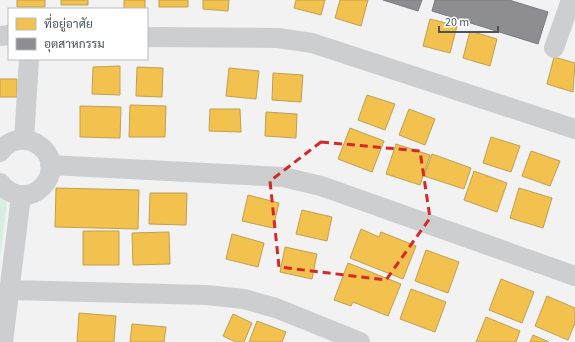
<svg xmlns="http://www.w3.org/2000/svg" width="575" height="342" font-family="'Source Sans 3',Sarabun,sans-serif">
  <rect width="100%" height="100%" fill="#f2f2f2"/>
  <path fill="#d9eee2" d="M 0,194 L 7,203 L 0,259 Z"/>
  <path fill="#f2c14e" stroke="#c0a052" d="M 17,0 L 45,0 L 45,7 L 17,7 Z
    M 61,0 L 88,0 L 88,5 L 61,5 Z
    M 124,0 L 145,0 L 145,9 L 124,9 Z
    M 159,0 L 188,0 L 188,7 L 159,7 Z
    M 203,0 L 229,0 L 228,11 L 203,9 Z
    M 296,0 L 325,0 L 321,15 L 294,8 Z
    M 340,0 L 368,0 L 361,26 L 335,18 Z
    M 430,19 L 457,26 L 450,53 L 423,46 Z
    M 470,31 L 497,39 L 490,66 L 463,58 Z
    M 554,57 L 575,63 L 573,92 L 547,84 Z
    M 120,66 L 120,95 L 92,94 L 93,67 Z
    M 137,67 L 163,68 L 162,97 L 136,96 Z
    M 229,68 L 259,71 L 256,99 L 226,96 Z
    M 273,73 L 303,75 L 301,102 L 272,100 Z
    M 0,79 L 17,79 L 17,97 L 0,97 Z
    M 367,95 L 395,104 L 385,130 L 358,120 Z
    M 130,105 L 166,106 L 165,137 L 129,137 Z
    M 80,106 L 121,107 L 120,138 L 80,137 Z
    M 210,109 L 240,109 L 241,132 L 209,131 Z
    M 409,109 L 435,119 L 425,145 L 399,135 Z
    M 266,112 L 297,114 L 296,138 L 265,136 Z
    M 350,128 L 384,141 L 372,172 L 338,159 Z
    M 491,137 L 520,146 L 511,172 L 483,163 Z
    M 396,144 L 430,155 L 420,185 L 386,174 Z
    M 531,151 L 560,161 L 550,186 L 522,176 Z
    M 432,154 L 471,168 L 464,189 L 424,176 Z
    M 474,171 L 507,183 L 497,212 L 464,200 Z
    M 56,188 L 139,190 L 138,229 L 55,227 Z
    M 519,188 L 552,198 L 543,228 L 510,218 Z
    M 150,193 L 187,193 L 186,225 L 149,224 Z
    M 248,195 L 279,203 L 273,228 L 242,221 Z
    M 302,210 L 332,217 L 327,241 L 296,234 Z
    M 361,229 L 379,237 L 381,232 L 416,246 L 403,279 L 350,258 Z
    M 83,231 L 119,231 L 119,265 L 83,265 Z
    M 169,232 L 170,264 L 133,265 L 132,233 Z
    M 232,234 L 264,243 L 258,267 L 226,259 Z
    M 285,247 L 317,254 L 312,279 L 280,272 Z
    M 426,250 L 459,262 L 448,293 L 415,281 Z
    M 348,263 L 401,284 L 388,316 L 353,302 L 351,306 L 334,300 Z
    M 501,279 L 534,292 L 522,323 L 489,310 Z
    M 411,289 L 446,302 L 435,332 L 400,319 Z
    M 547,296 L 575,308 L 575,323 L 568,340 L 535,326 Z
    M 79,313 L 116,316 L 114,342 L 77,342 Z
    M 233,314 L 252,323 L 244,342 L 236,342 L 223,336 Z
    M 486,317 L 520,331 L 516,342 L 476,342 Z
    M 257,321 L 286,332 L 282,342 L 249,342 Z
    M 132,324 L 166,327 L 164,342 L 130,342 Z
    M 533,335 L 549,342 L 530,342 Z"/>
  <path fill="#8d8d92" stroke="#797c82" d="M 383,0 L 422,0 L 418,11 Z
    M 435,0 L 509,0 L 548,12 L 538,44 L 432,11 Z"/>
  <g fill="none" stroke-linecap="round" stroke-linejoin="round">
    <path stroke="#ccced0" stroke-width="20" d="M 0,36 L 9,35
      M 147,37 L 278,38 L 312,43 L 575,129
      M 554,48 L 571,0
      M 24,140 L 29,59
      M 0,152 C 5,144 15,139 24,140 C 30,140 36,143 40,146 C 71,170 29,218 0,183
      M 50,165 L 283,177 L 321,186 L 575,276
      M 10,290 L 207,295 L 244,299 L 276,308 L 360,342
      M 3,342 L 21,196"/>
  </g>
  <path fill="none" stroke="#d62828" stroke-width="3" stroke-dasharray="8 5" stroke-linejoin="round" d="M 321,142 L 420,151 L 430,218 L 386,280 L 279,267 L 270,181 Z"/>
  <rect x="8" y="8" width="140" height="52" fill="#ffffff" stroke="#b7bbbe"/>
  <rect x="16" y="18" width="20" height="12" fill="#f2c14e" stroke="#b7bbbe"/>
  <text x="44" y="28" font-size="12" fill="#4b545c">ที่อยู่อาศัย</text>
  <rect x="16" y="38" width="20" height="12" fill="#8d8d92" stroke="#b7bbbe"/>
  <text x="44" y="48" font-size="12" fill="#4b545c">อุตสาหกรรม</text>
  <path d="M439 26v6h59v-6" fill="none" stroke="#4b545c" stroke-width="2"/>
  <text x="445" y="26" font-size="12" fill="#4b545c" stroke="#ffffff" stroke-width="3" paint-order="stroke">20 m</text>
</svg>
